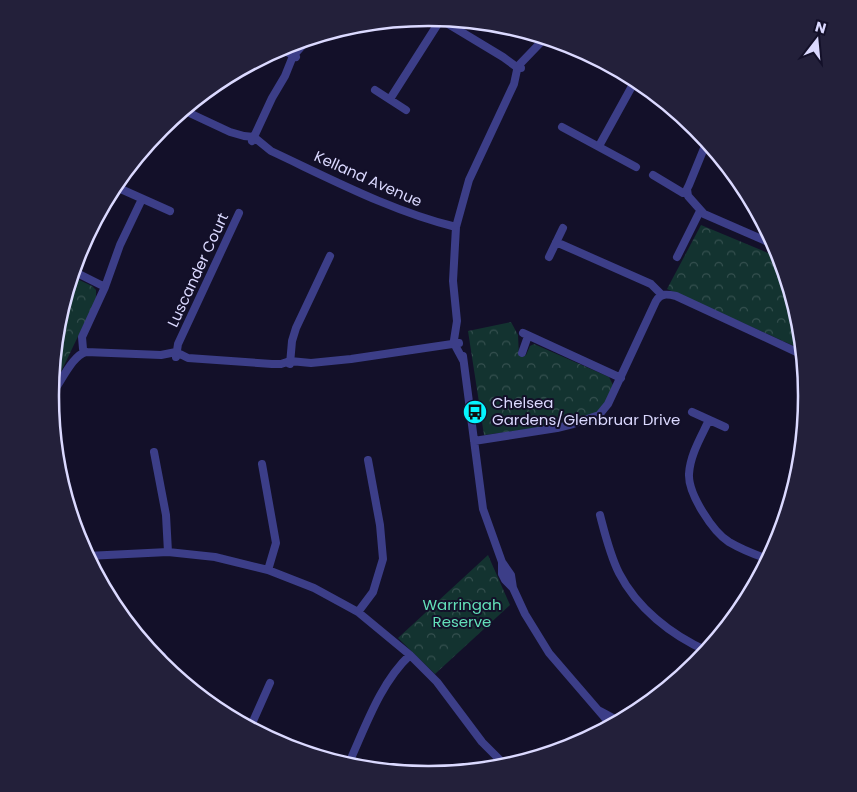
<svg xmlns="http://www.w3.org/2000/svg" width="857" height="792" font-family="Poppins,sans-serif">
  <defs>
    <pattern id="forest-crowns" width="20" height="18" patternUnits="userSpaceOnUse" patternTransform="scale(1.25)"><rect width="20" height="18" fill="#133330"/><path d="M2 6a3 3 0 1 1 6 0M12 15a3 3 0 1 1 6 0" fill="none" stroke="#35504f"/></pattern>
  </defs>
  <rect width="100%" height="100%" fill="#131029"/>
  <path fill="url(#forest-crowns)" d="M 701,225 L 780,258 L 800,322 L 803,350 L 667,289 Z
    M 71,276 L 92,286 L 96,290 L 96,299 L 57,380 L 51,388 L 57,322 Z
    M 511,322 L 518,335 L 519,356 L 526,355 L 530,346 L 534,344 L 609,377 L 613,385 C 610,393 607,406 599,412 C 585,424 506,432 484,435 L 468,331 Z
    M 488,555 L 510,605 L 435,674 L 398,638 Z"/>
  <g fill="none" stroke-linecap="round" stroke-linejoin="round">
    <path stroke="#3c3e88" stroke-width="8" d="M 440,19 L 503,57 L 518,68 L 521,68
      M 280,48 L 296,57
      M 375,90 L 406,110
      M 390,99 L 441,19
      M 183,110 L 230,132 L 244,136 L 254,137 L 271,151 C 331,179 391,211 456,227
      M 562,127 L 636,167
      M 252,141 L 272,98 L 285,76 L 293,56 L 309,38
      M 707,141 L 689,185 L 687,189 L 688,196 L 704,214 L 775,245
      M 599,146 L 631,88 L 637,80
      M 653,175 L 683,193 L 687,193
      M 114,186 L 170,211
      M 556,242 L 651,284 L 662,295
      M 549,257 L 563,228
      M 677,257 L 700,211
      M 73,271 L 105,287
      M 523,333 L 621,378
      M 86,352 L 83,349 L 82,337 L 105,287 L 120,245 L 142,199
      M 522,353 L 528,336
      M 463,356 L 483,509 L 502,562 L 502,574 L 505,580 L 513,588
      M 176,357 L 178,344 L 239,213
      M 463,360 L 456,347 L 454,340 L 457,321 L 453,281 L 456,227 L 469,180 L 514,84 L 517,70 L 520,64 L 545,38
      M 290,364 L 292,341 L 296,328 L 330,256
      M 50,396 C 60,385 72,355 86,352 L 161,355 L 176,352 L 188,358 L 272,364 L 281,364 L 290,361 L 311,363 L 351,359 L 459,343
      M 692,412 L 725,427
      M 709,420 C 701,437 690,455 689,474 C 688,494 713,532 729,542 C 741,549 756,555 768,559
      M 474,441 L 557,428 L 573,424 L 599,415 L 608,404 L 656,301 C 661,293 667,294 676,296 L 803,355
      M 154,452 L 166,515 L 168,552
      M 262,464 L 276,543 L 268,570
      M 600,515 C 605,534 610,555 619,573 C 637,608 671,635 707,651
      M 782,529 L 789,497 L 801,453
      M 87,556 L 168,552 L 215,557 L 268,570 L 314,588 L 358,612 L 410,655 L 437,682 L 482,742 L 506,766
      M 502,562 L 511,575 L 513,588 L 525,614 L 549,653 L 611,725
      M 358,612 L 373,592 L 383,559 L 380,525 L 368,460
      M 160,663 L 162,656
      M 600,711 L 613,718 L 617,722
      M 250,728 L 270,683
      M 348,765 C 365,728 380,683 410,655"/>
  </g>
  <defs>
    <g id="bus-disc" transform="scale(1.25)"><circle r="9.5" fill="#05f5fe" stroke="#131029"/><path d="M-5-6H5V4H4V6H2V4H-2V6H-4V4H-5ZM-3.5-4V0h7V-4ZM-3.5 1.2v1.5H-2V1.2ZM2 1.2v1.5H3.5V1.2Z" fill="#111"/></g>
  </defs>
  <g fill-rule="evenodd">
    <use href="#bus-disc" x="475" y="412"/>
  </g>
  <g text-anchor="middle" stroke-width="4" stroke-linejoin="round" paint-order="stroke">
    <g font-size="15" fill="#dbd9ff" stroke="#131029">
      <text transform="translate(368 179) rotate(24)" y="5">Kelland Avenue</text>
      <text transform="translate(198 270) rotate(-65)" y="5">Luscander Court</text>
    </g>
    <g font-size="15" fill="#dbd9ff" stroke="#131029" text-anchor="start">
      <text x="492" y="408">Chelsea<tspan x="492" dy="17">Gardens/Glenbruar Drive</tspan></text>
    </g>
    <g font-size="15" fill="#63e0b9" stroke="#131029">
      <text x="462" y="610">Warringah<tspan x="462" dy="17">Reserve</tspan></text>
    </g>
  </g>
  <path d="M0 0H857V792H0ZM428 26H429A369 369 0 0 1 798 395V397A369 369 0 0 1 429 766H428A369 369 0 0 1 59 397V395A369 369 0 0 1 428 26Z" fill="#23203a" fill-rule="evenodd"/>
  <path fill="none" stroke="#dbd9ff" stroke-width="2.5" d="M428 26H429A369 369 0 0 1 798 395V397A369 369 0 0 1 429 766H428A369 369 0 0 1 59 397V395A369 369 0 0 1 428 26Z"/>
  <g transform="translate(817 40) rotate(16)" stroke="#131029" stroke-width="4" paint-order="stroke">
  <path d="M0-4L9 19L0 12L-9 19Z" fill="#dbd9ff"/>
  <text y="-8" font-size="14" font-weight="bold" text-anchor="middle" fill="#dbd9ff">N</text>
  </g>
</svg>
